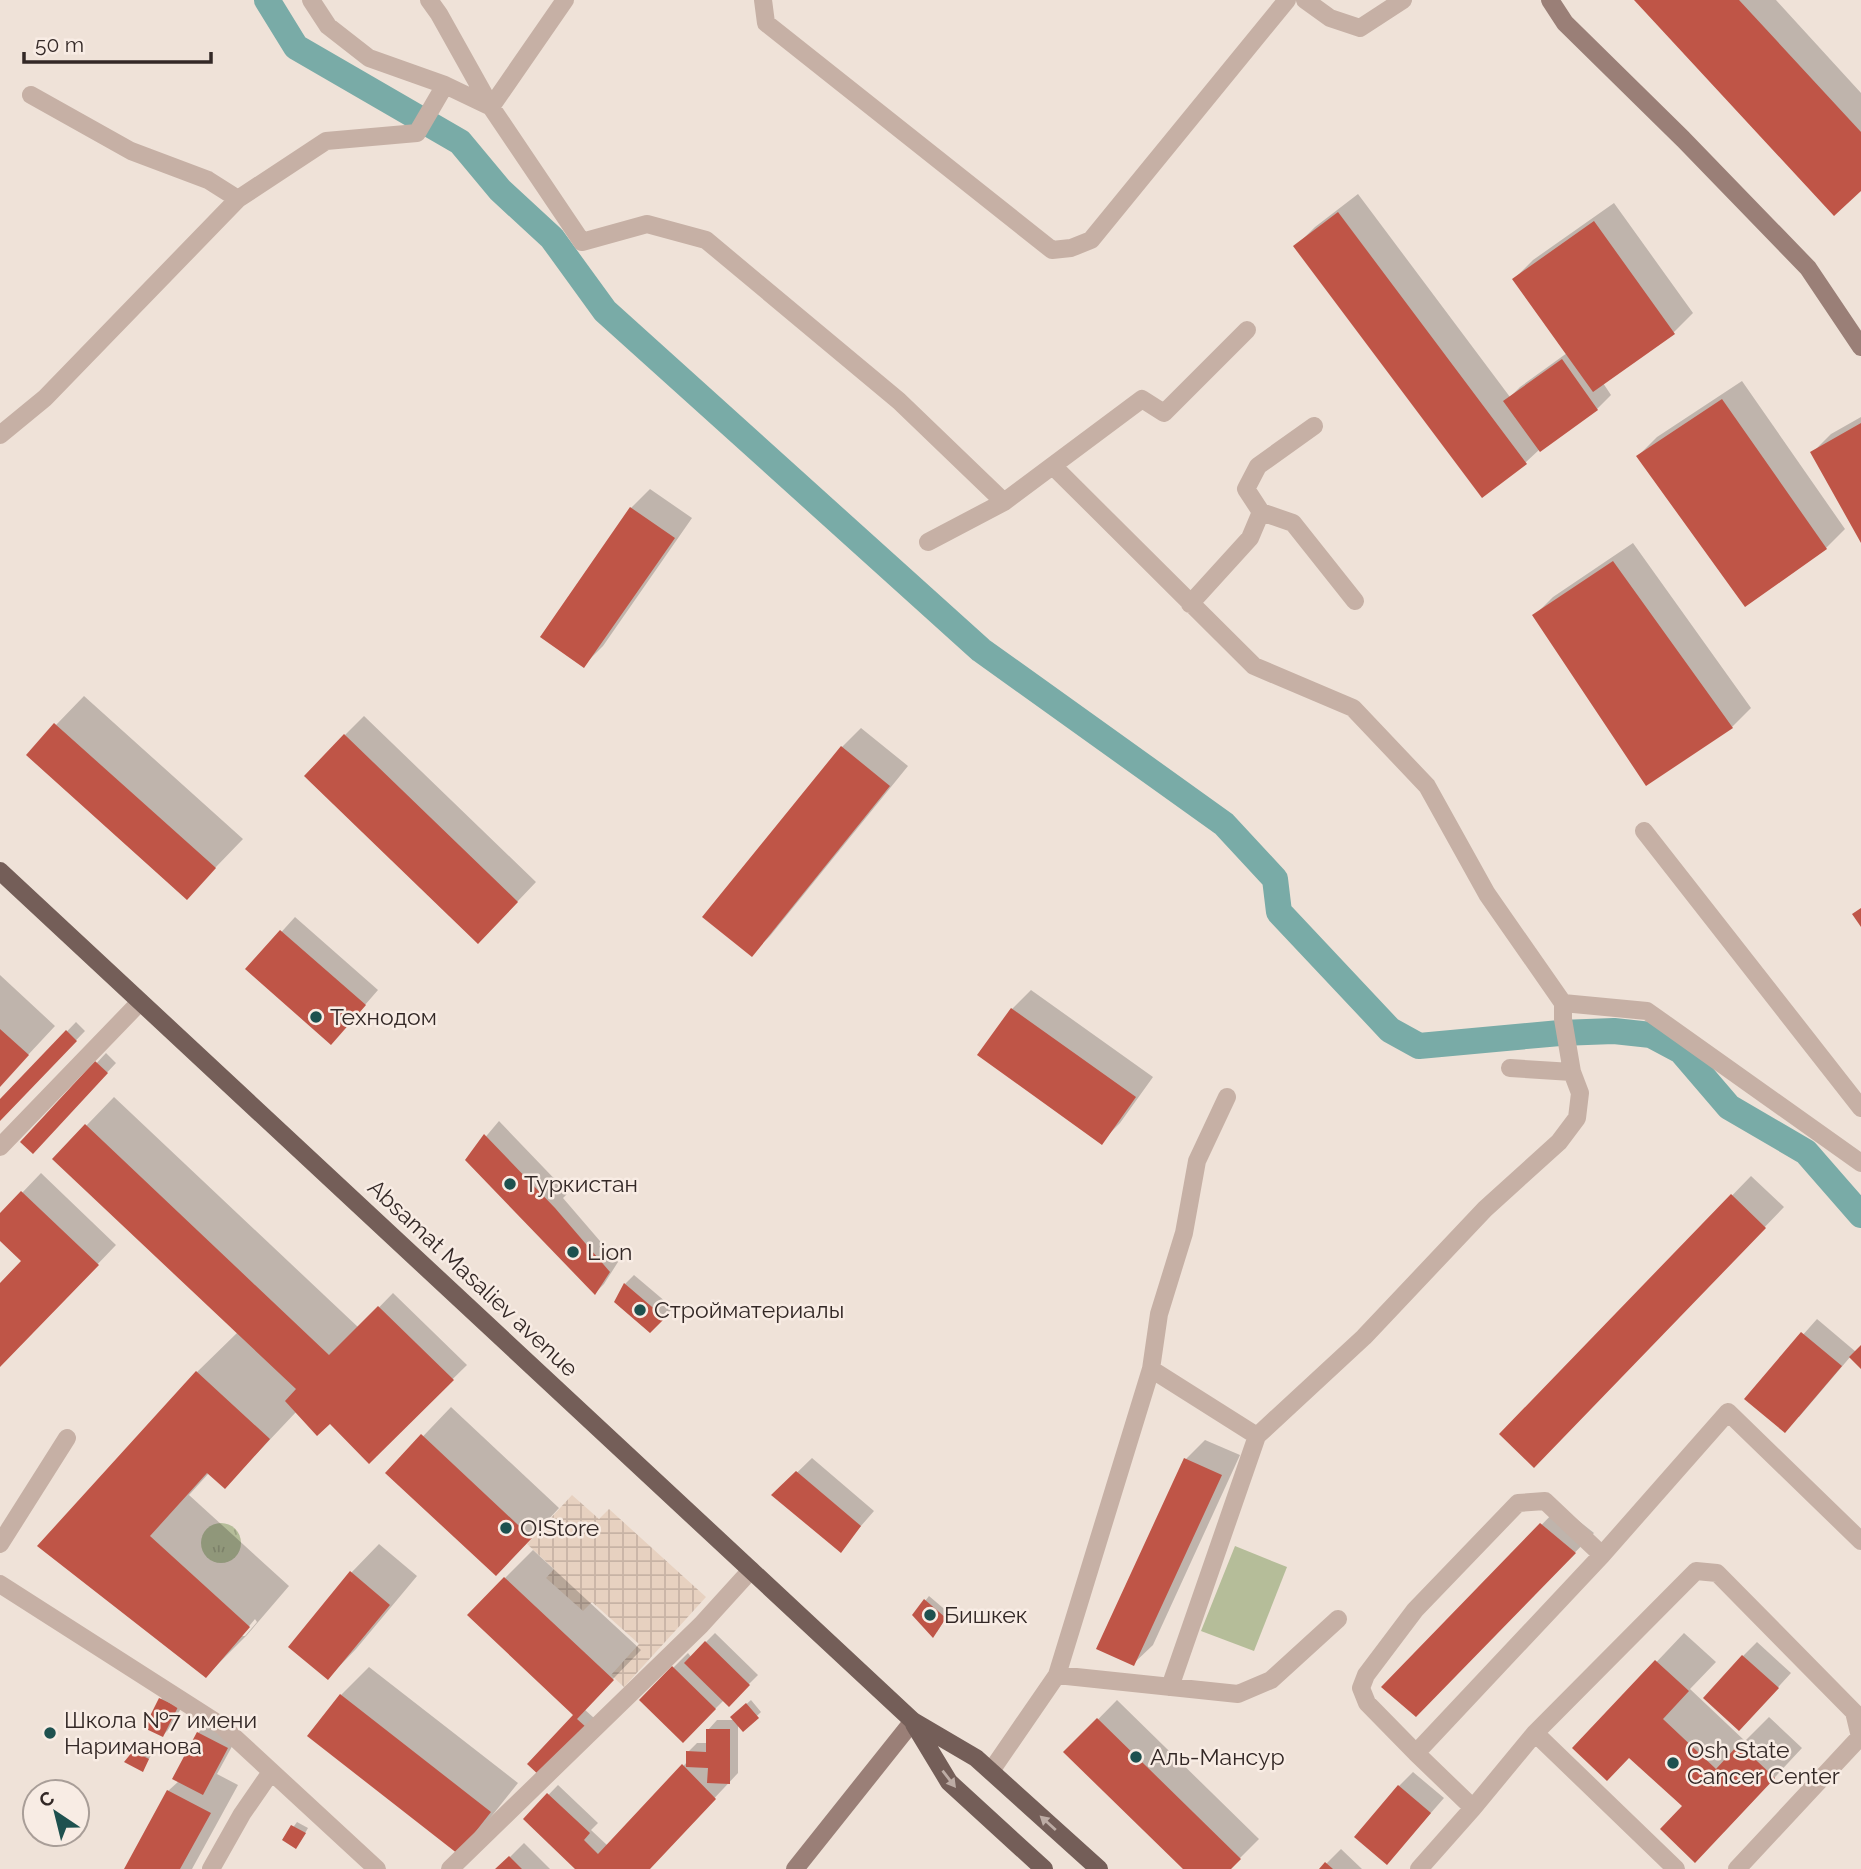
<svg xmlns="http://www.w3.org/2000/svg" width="1861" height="1869" font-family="Raleway,sans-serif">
  <defs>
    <pattern id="park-tufts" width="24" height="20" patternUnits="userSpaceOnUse" patternTransform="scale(1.75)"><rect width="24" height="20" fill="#b5bd99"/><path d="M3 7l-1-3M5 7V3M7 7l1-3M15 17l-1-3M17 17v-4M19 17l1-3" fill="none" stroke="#9ca284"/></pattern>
    <pattern id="plaza-grid" width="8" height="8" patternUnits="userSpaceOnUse" patternTransform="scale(1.75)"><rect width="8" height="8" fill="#e7d1c0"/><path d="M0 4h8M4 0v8" fill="none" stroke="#c7b3a5"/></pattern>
  </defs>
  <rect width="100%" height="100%" fill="#efe2d8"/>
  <path fill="url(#park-tufts)" d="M201 1543a20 20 0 1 1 40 0a20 20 0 1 1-40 0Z"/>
  <path fill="#b5bd99" d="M 1235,1546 L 1287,1567 L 1254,1651 L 1201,1631 Z"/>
  <path fill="url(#plaza-grid)" d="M 572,1495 L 599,1519 L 609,1509 L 706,1597 L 624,1687 L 611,1675 L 639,1644 L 592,1602 L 583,1611 L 546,1578 L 554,1569 L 527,1544 Z"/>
  <path fill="#0003" fill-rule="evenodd" d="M 1636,0 L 1776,0 L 1861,93 L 1861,189 Z
    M 1358,194 L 1510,397 L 1520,387 L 1567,353 L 1514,279 L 1533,260 L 1614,203 L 1693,313 L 1674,332 L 1603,383 L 1611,395 L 1597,409 L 1540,449 L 1526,462 L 1482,495 L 1296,246 L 1315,227 Z
    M 1742,381 L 1845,529 L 1826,548 L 1745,604 L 1638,456 L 1657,437 Z
    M 1861,417 L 1861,539 L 1812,453 L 1831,434 Z
    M 650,489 L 692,518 L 603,646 L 584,665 L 631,508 Z
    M 1633,543 L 1751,708 L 1732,727 L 1534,616 L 1553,597 Z
    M 84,696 L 243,839 L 187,897 L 56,725 Z
    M 364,716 L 536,882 L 497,923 L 345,735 Z
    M 861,728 L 908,766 L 770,936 L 751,955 L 705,917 L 842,747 Z
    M 295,917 L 378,990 L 345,1028 L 248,969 Z
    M 0,975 L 55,1026 L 0,1085 Z
    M 1031,990 L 1153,1077 L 1120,1123 L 1101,1142 L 1012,1009 Z
    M 76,1022 L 85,1031 L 1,1118 L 0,1101 Z
    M 106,1053 L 116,1063 L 42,1142 L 23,1142 Z
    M 114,1097 L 359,1328 L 393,1293 L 467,1365 L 369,1461 L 330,1422 L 297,1411 L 225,1487 L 209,1473 L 189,1495 L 289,1586 L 247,1635 L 206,1676 L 40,1546 L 197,1372 L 238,1332 L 86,1126 ZM 255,1619 L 257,1622 L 245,1636 L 241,1636 Z
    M 499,1121 L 568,1193 L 563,1198 L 618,1262 L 604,1284 L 595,1293 L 467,1159 Z
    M 41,1173 L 116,1245 L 0,1366 L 0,1285 L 23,1261 L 0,1239 L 0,1216 Z
    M 1751,1176 L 1784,1207 L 1553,1447 L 1501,1434 Z
    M 634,1275 L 673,1308 L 650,1330 L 625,1284 Z
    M 1817,1319 L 1856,1352 L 1861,1347 L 1861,1366 L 1851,1356 L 1799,1417 L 1747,1398 Z
    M 451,1407 L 559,1508 L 524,1546 L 388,1473 Z
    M 1205,1440 L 1240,1455 L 1153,1645 L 1133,1664 L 1099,1648 L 1186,1459 Z
    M 812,1458 L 874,1511 L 840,1550 L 774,1495 Z
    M 1560,1506 L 1594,1533 L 1416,1715 L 1383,1687 Z
    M 379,1544 L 417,1576 L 356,1649 L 328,1678 L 351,1573 Z
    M 533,1550 L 641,1650 L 584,1709 L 594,1718 L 550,1766 L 576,1715 L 505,1578 Z
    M 929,1596 L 949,1613 L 937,1632 L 914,1615 Z
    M 715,1633 L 758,1675 L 729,1704 L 724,1700 L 683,1741 L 641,1700 L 688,1653 L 691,1657 Z
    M 1684,1633 L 1716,1662 L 1690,1689 L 1745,1741 L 1769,1717 L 1802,1748 L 1724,1832 L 1684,1806 L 1630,1756 L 1575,1748 Z
    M 1757,1642 L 1791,1673 L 1753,1715 L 1743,1656 Z
    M 369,1667 L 518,1783 L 486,1823 L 458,1851 L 341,1695 Z
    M 170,1689 L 186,1698 L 172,1726 L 163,1735 L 146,1727 L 161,1699 Z
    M 751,1700 L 761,1712 L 743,1729 L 738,1724 L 738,1773 L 648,1869 L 578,1869 L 525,1819 L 558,1785 L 598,1823 L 591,1830 L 608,1846 L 688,1761 L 688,1752 L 697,1743 L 708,1743 L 708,1730 L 717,1720 L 735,1720 L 732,1717 Z
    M 1117,1700 L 1259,1839 L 1229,1869 L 1186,1869 L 1066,1752 Z
    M 207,1724 L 236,1739 L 217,1774 L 238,1785 L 192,1869 L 126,1869 L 168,1791 L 179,1781 L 198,1733 Z
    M 138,1748 L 152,1754 L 142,1770 L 134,1752 Z
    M 1413,1772 L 1444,1798 L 1387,1863 L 1399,1786 Z
    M 297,1822 L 308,1828 L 300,1842 L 284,1840 Z
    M 524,1843 L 550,1869 L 498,1869 Z
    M 1341,1849 L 1362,1869 L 1321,1869 Z"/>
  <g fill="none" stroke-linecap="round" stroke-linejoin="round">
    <path stroke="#79aba7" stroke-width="26" d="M 267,0 L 296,47 L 460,142 L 500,190 L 552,238 L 605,311 L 981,650 L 1224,824 L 1275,879 L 1279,912 L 1390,1030 L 1419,1046 L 1560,1033 L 1614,1031 L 1651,1035 L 1681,1051 L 1729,1107 L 1806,1152 L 1861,1215"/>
  </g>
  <path fill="#bf5547" d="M 1634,0 L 1739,0 L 1861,132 L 1861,191 L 1834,216 Z
    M 1338,212 L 1527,464 L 1482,498 L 1293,246 Z
    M 1594,221 L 1675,334 L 1593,392 L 1512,279 Z
    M 1562,359 L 1598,410 L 1540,452 L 1503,401 Z
    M 1722,399 L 1827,549 L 1745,607 L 1636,456 Z
    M 1861,423 L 1861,543 L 1810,452 Z
    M 630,507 L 675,538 L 584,668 L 540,637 Z
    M 1613,561 L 1733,728 L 1646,786 L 1532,615 Z
    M 54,723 L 216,868 L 187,900 L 26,755 Z
    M 344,734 L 518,902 L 478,944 L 304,776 Z
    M 841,746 L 890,786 L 752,957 L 702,917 Z
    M 1861,908 L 1861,927 L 1852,914 Z
    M 280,930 L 366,1005 L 331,1045 L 245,969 Z
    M 1011,1008 L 1136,1097 L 1102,1145 L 977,1055 Z
    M 0,1029 L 29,1055 L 0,1087 Z
    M 66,1030 L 77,1041 L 0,1121 L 0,1099 Z
    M 95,1061 L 108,1073 L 33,1154 L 20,1142 Z
    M 85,1124 L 329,1355 L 378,1306 L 454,1380 L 369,1464 L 330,1424 L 317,1436 L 285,1401 L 296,1389 L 52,1159 Z
    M 484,1134 L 555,1208 L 610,1272 L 595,1295 L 465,1160 Z
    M 21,1191 L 99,1265 L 0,1367 L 0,1283 L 21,1261 L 0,1241 L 0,1213 Z
    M 1731,1194 L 1766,1228 L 1534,1468 L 1499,1434 Z
    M 624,1283 L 665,1318 L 650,1333 L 614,1302 Z
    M 1801,1332 L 1842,1366 L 1785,1433 L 1744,1399 Z
    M 1861,1345 L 1861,1369 L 1849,1357 Z
    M 196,1371 L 270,1439 L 225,1489 L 207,1473 L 150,1536 L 250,1627 L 206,1678 L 37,1546 Z
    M 421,1434 L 532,1538 L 496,1576 L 385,1473 Z
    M 1184,1458 L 1222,1475 L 1134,1666 L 1096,1649 Z
    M 796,1471 L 861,1526 L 841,1553 L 771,1495 Z
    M 1540,1523 L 1576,1553 L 1416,1717 L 1381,1687 Z
    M 350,1571 L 390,1605 L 328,1680 L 288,1647 Z
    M 504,1577 L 614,1680 L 577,1719 L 587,1728 L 541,1777 L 527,1764 L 573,1715 L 467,1615 Z
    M 924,1599 L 946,1618 L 933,1638 L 912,1615 Z
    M 705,1641 L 750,1685 L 729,1707 L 684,1663 Z
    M 1742,1655 L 1779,1688 L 1739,1731 L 1703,1698 Z
    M 1655,1660 L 1689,1691 L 1663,1719 L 1716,1769 L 1739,1744 L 1775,1778 L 1695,1863 L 1660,1829 L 1682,1806 L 1629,1758 L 1607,1781 L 1572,1748 Z
    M 672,1666 L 716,1709 L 683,1743 L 639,1700 Z
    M 340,1694 L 491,1812 L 458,1854 L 307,1736 Z
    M 159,1698 L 178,1707 L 163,1737 L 144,1728 Z
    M 746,1703 L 759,1718 L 743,1732 L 730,1717 Z
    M 1097,1718 L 1241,1859 L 1231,1869 L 1183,1869 L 1063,1752 Z
    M 706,1729 L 730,1729 L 730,1784 L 707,1783 L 708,1768 L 686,1767 L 686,1751 L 706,1752 Z
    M 197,1732 L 228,1748 L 203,1795 L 172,1779 Z
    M 133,1751 L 149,1759 L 143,1772 L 124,1762 Z
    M 682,1764 L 716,1799 L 650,1869 L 575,1869 L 523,1819 L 547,1793 L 590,1833 L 584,1840 L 598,1854 Z
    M 1398,1785 L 1431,1813 L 1387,1865 L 1354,1837 Z
    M 167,1790 L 211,1813 L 180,1869 L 124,1869 Z
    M 291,1825 L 306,1833 L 296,1849 L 282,1840 Z
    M 509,1856 L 522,1869 L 495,1869 Z
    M 1325,1862 L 1333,1869 L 1319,1869 Z"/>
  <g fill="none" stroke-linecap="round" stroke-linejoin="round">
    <path stroke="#c6b0a5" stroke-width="18" d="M 311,0 L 328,26 L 369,58 L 445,85 L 491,107 L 565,0
      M 429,0 L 439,14 L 491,107 L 582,242 L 647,224 L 706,240 L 899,401 L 1004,502
      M 763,0 L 766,23 L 1052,250 L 1071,248 L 1091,240 L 1287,0
      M 1305,0 L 1330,18 L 1360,28 L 1403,0
      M 31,95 L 131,151 L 208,180 L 238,199
      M 0,435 L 45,398 L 238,199 L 326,141 L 417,133 L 445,85
      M 1053,466 L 1254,666 L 1353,708 L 1427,786 L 1487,894 L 1563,1003 L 1563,1019 L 1572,1072
      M 1261,512 L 1293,523 L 1355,601
      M 928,542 L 1004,502 L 1142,399 L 1164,413 L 1247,330
      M 1190,604 L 1250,538 L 1261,512 L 1246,489 L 1258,466 L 1314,426
      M 1644,831 L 1861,1108
      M 1563,1003 L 1647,1011 L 1861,1163
      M 0,1147 L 140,1002
      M 1151,1369 L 1257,1436 L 1364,1337 L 1485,1209 L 1559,1142 L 1577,1118 L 1580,1093 L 1572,1072 L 1510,1068
      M 0,1544 L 67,1438
      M 0,1584 L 222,1726 L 377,1869
      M 1057,1675 L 1238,1694 L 1271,1680 L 1338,1619
      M 1170,1687 L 1257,1436
      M 1535,1733 L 1676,1869
      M 1416,1753 L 1367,1703 L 1361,1688 L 1366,1675 L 1415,1610 L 1518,1503 L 1545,1501 L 1602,1555
      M 991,1771 L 1057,1675 L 1151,1369 L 1159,1314 L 1184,1233 L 1197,1161 L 1227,1097
      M 1473,1808 L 1416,1753 L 1602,1555 L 1728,1412 L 1861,1541
      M 211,1869 L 242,1814 L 271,1772
      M 450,1869 L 701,1625 L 751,1570
      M 1419,1869 L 1473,1808 L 1535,1733 L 1696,1571 L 1717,1573 L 1854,1712 L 1860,1737 L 1737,1869"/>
    <path stroke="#9a7f77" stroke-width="18" d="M 1550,0 L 1565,23 L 1683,139 L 1808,268 L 1861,347
      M 795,1869 L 913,1721"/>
    <path stroke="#745e58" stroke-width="18" d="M 0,871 L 913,1721 L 976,1758 L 1099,1869
      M 914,1724 L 949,1782 L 1044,1869"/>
  </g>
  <defs><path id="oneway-solid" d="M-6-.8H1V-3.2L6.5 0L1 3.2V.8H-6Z" transform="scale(1.75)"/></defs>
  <g fill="#bdaca5">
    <use href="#oneway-solid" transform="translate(949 1779) rotate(52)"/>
    <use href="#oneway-solid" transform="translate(1048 1823) rotate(-138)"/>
  </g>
  <g fill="#1e514f" stroke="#f8ece4" stroke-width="2.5">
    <circle cx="316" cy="1017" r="7"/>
    <circle cx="510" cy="1184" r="7"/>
    <circle cx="573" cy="1252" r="7"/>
    <circle cx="640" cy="1310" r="7"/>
    <circle cx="506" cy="1528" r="7"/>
    <circle cx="930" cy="1615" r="7"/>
    <circle cx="50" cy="1733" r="7"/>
    <circle cx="1136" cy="1757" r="7"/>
    <circle cx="1673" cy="1763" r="7"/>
  </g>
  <g text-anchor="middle" stroke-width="5" stroke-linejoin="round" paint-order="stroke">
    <g font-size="23" fill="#332826" stroke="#f8ece4" text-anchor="start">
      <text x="330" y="1025">Технодом</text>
      <text x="524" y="1192">Туркистан</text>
      <text x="587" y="1260">Lion</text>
      <text x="654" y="1318">Стройматериалы</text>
      <text x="520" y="1536">O!Store</text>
      <text x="944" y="1623">Бишкек</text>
      <text x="64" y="1728">Школа №7 имени<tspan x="64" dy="26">Нариманова</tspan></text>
      <text x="1687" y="1758">Osh State<tspan x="1687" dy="26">Cancer Center</tspan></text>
      <text x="1150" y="1765">Аль-Мансур</text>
    </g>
    <g font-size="23" fill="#332826" stroke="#f8ece4">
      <text transform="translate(473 1278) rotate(43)" y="8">Absamat Masaliev avenue</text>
    </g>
  </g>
  <g transform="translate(56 1813) rotate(325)"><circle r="33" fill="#f8ece4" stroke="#a99e98" stroke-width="2"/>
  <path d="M0-5L12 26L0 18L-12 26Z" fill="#1e514f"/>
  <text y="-10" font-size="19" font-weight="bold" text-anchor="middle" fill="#332826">С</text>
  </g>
  <path d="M24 52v10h187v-10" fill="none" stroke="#332826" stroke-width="3.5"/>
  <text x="35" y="52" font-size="21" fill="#332826" stroke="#f8ece4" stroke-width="5" paint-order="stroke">50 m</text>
</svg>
